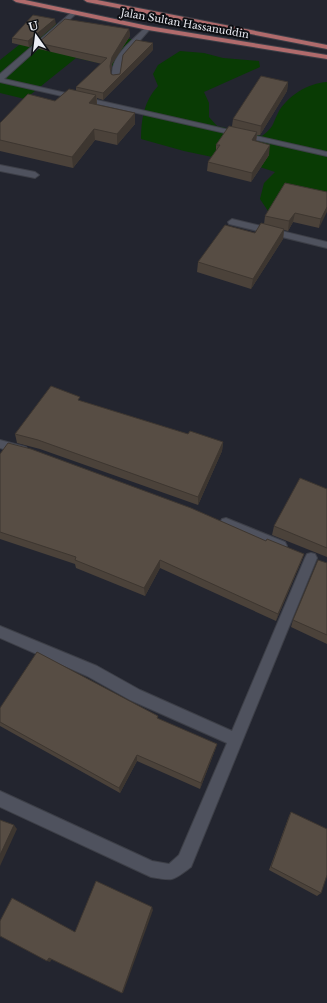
<svg xmlns="http://www.w3.org/2000/svg" width="327" height="1003" font-family="'Libre Baskerville',serif">
  <rect width="100%" height="100%" fill="#23252f"/>
  <path fill="#093b04" d="M 48,22 L 145,42 L 134,56 L 118,67 L 76,58 L 25,99 L 0,93 L 0,60 Z
    M 180,51 L 204,53 L 223,58 L 259,61 L 260,67 L 204,92 L 209,103 L 209,117 L 217,126 L 262,136 C 274,127 272,125 278,113 C 287,96 308,83 327,82 L 327,194 L 287,217 L 268,211 L 260,199 L 264,183 L 275,172 L 260,167 L 184,151 L 141,139 C 141,119 144,101 158,86 L 153,74 L 158,65 Z"/>
  <g fill="none" stroke-linecap="round" stroke-linejoin="round">
    <g stroke="#3d3f47" stroke-width="2">
      <path id="service" d="M 148,26 L 151,28 L 150,29 L 122,61 L 120,78 L 119,80 L 113,80 C 107,58 133,40 146,27 Z
        M 0,165 L 35,172 L 39,175 L 35,178 L 0,171 Z"/>
    </g>
    <g stroke="#3d3f47" stroke-width="2">
      <path id="minor" d="M 73,11 L 78,12 L 4,79 L 327,152 L 327,156 L 0,82 L 0,74 Z
        M 232,219 L 327,242 L 327,248 L 229,224 L 228,222 Z
        M 0,440 L 26,447 L 28,450 L 26,453 L 22,455 L 0,448 Z
        M 226,518 L 285,542 L 287,546 L 285,550 L 281,551 L 277,550 L 222,527 L 220,523 L 222,519 Z
        M 311,553 L 315,554 L 317,558 L 191,867 C 172,881 174,881 151,877 L 0,807 L 0,791 L 152,861 L 169,864 L 179,855 L 227,743 L 130,700 L 87,676 L 0,638 L 0,626 L 97,666 L 140,690 L 232,731 L 305,558 L 307,554 Z"/>
    </g>
    <g stroke="#3d3f47" stroke-width="2">
      <path id="primary" d="M 13,0 L 25,0 L 148,26 L 327,55 L 327,59 L 148,30 L 16,2 Z
        M 84,0 L 97,0 L 327,45 L 327,49 L 87,2 Z"/>
    </g>
    <use href="#service" fill="#4f525e" fill-rule="evenodd"/>
    <use href="#minor" fill="#4f525e" fill-rule="evenodd"/>
    <use href="#primary" fill="#b06b6c" fill-rule="evenodd"/>
  </g>
  <path fill="#4b423a" d="M 56,24 L 29,47 L 12,43 L 12,38 Z
    M 129,29 L 130,36 L 112,64 L 111,71 L 111,74 L 113,75 L 120,74 L 153,50 L 103,100 L 97,98 L 97,105 L 135,113 L 135,124 L 117,145 L 95,140 L 73,168 L 0,151 L 0,123 L 55,101 L 76,90 L 76,87 L 102,64 L 39,49 L 38,43 Z
    M 288,82 L 287,91 L 260,135 L 257,135 L 256,141 L 269,155 L 251,182 L 207,171 L 208,162 L 216,151 L 216,145 L 232,126 L 233,119 Z
    M 327,192 L 319,228 L 293,222 L 288,231 L 284,230 L 283,239 L 251,289 L 197,272 L 198,262 L 255,233 L 264,224 L 265,216 Z
    M 81,401 L 188,434 L 223,442 L 222,451 L 198,505 L 40,449 L 17,443 L 15,434 Z
    M 0,454 L 266,541 L 304,554 L 301,562 L 276,621 L 160,568 L 145,596 L 76,568 L 75,564 L 0,539 Z
    M 327,489 L 327,557 L 272,535 L 274,526 Z
    M 327,563 L 327,644 L 291,627 L 293,620 Z
    M 0,708 L 158,716 L 158,719 L 217,744 L 215,750 L 200,789 L 137,761 L 120,793 L 0,726 Z
    M 291,812 L 321,893 L 317,896 L 269,870 L 289,816 Z"/>
  <path fill="#3d3630" d="M 55,19 L 56,24 L 29,47 L 28,41 Z
    M 129,29 L 130,36 L 112,64 L 111,72 L 110,66 L 112,57 Z
    M 153,43 L 153,50 L 103,100 L 103,93 Z
    M 288,82 L 287,91 L 260,135 L 261,126 Z
    M 96,95 L 97,106 L 89,103 Z
    M 135,113 L 135,124 L 117,145 L 117,134 Z
    M 94,129 L 95,140 L 73,168 L 72,157 Z
    M 257,132 L 256,142 L 252,140 Z
    M 270,145 L 269,155 L 251,182 L 252,173 Z
    M 327,207 L 327,212 L 319,228 L 321,219 Z
    M 295,213 L 293,222 L 288,231 L 289,221 Z
    M 284,229 L 283,239 L 251,289 L 253,279 Z
    M 223,442 L 222,451 L 198,505 L 198,497 Z
    M 304,554 L 301,562 L 276,621 L 278,614 Z
    M 160,560 L 160,568 L 145,596 L 144,588 Z
    M 217,744 L 215,750 L 200,789 L 201,783 Z
    M 137,755 L 137,761 L 120,793 L 119,788 Z
    M 14,825 L 17,829 L 0,866 L 0,855 Z
    M 152,907 L 153,910 L 123,993 L 122,993 Z
    M 49,958 L 52,959 L 50,962 L 47,961 Z"/>
  <path fill="#574d44" stroke="#3d3630" d="M 33,15 L 55,19 L 28,41 L 12,38 Z
    M 65,19 L 129,29 L 112,57 L 110,66 L 111,74 L 113,75 L 120,74 L 123,55 L 136,40 L 153,43 L 103,93 L 76,87 L 107,58 L 38,43 Z
    M 261,76 L 288,82 L 261,126 L 233,119 Z
    M 69,89 L 96,95 L 89,103 L 135,113 L 117,134 L 94,129 L 72,157 L 0,140 L 0,123 L 28,94 L 55,101 Z
    M 229,126 L 257,132 L 252,140 L 270,145 L 252,173 L 208,162 L 220,145 L 216,145 Z
    M 285,183 L 327,192 L 327,207 L 321,219 L 295,213 L 289,221 L 265,216 Z
    M 261,223 L 284,229 L 253,279 L 198,262 L 225,225 L 255,233 Z
    M 51,386 L 80,397 L 78,400 L 188,434 L 190,431 L 223,442 L 198,497 L 38,440 L 15,434 Z
    M 8,443 L 31,449 L 191,508 L 266,541 L 267,539 L 304,554 L 278,614 L 160,560 L 144,588 L 75,560 L 76,557 L 0,532 L 0,454 Z
    M 300,478 L 327,489 L 327,548 L 274,526 Z
    M 318,560 L 327,563 L 327,635 L 293,620 Z
    M 37,652 L 158,716 L 157,718 L 217,744 L 201,783 L 137,755 L 119,788 L 0,722 L 0,708 Z
    M 291,812 L 327,829 L 327,875 L 321,893 L 271,867 Z
    M 0,820 L 14,825 L 0,855 Z
    M 96,881 L 152,907 L 122,993 L 49,958 L 47,961 L 0,936 L 0,921 L 12,898 L 75,932 Z"/>
  <g text-anchor="middle" stroke-width="4" stroke-linejoin="round" paint-order="stroke">
    <g font-size="10" fill="#eaecf3" stroke="#0d0f13">
      <text transform="translate(185 23) rotate(10)" y="4">Jalan Sultan Hassanuddin</text>
    </g>
  </g>
  <g transform="translate(36 36) rotate(346)" stroke="#0d0f13" stroke-width="3" paint-order="stroke">
  <path d="M0-3L7 15L0 10L-7 15Z" fill="#eaecf3"/>
  <text y="-6" font-size="11" font-weight="bold" text-anchor="middle" fill="#eaecf3">U</text>
  </g>
</svg>
